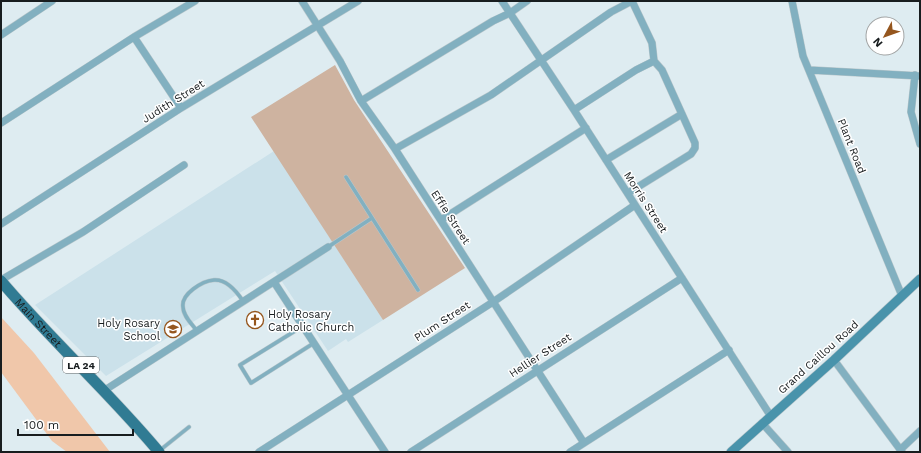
<svg xmlns="http://www.w3.org/2000/svg" width="921" height="453" font-family="'Work Sans',sans-serif">
  <rect width="100%" height="100%" fill="#deecf1"/>
  <path fill="#cbe1ea" d="M 274,151 L 383,320 L 348,342 L 346,339 L 328,351 L 275,271 L 106,376 L 35,305 Z"/>
  <path fill="#ceb3a0" d="M 335,65 L 354,100 L 465,268 L 383,320 L 251,117 Z"/>
  <path fill="#f0c7aa" d="M 1,317 L 34,353 L 110,452 L 67,452 L 52,441 L 1,372 Z"/>
  <g fill="none" stroke-linecap="round" stroke-linejoin="round">
    <g stroke="#bac7cb" stroke-width="4.5">
      <path id="service" d="M 346,177 L 418,290
        M 328,247 L 372,218
        M 303,326 L 240,365 L 251,383 L 314,343
        M 197,331 C 192,324 183,316 183,307 C 181,294 202,281 214,280 C 226,279 237,292 243,301
        M 159,451 L 189,427"/>
    </g>
    <g stroke="#bac7cb" stroke-width="8">
      <path id="minor" d="M 302,1 L 340,61 L 361,101 L 395,149 L 584,443
        M 502,1 L 574,110 L 770,415
        M 792,1 L 803,56 L 902,296
        M 1,35 L 52,1
        M 134,37 L 181,108
        M 809,70 L 920,76
        M 915,75 L 911,112 L 920,144
        M 361,101 L 493,21 L 510,13 L 527,1
        M 574,110 L 636,70 L 654,61
        M 1,123 L 134,37 L 195,1
        M 395,149 L 491,95 L 611,12 L 632,1
        M 606,160 L 682,114
        M 628,193 L 691,154 L 695,148 L 695,143 L 662,70 L 654,61 L 652,43 L 632,1
        M 441,220 L 586,128
        M 1,224 L 181,108 L 358,1
        M 1,280 L 83,232 L 184,165
        M 274,282 L 385,452
        M 834,360 L 902,452
        M 105,390 L 328,247
        M 762,423 L 788,452
        M 900,450 L 920,431
        M 259,452 L 493,302 L 635,205
        M 411,452 L 682,278
        M 570,452 L 729,350"/>
    </g>
    <g stroke="#bac7cb" stroke-width="10">
      <path id="secondary" d="M 731,452 L 834,360 L 920,279"/>
    </g>
    <g stroke="#bac7cb" stroke-width="12">
      <g id="primary">
        <path id="s1" d="M 1,281 C 51,340 109,392 159,452"/>
      </g>
    </g>
    <use href="#service" stroke="#82b0c0" stroke-width="3.5"/>
    <use href="#minor" stroke="#82b0c0" stroke-width="7"/>
    <use href="#secondary" stroke="#4993ab" stroke-width="9"/>
    <use href="#primary" stroke="#307b93" stroke-width="11"/>
  </g>
  <defs>
    <g id="church-ring" transform="scale(0.9)"><circle r="9.5" fill="#fff" stroke="#95561e" stroke-width="1.5"/><path d="M-1.2-6h2.4v3.5h3.3v2.4h-3.3V6h-2.4V-.1h-3.3v-2.4h3.3Z" fill="#95561e"/></g>
    <g id="school-ring" transform="scale(0.9)"><circle r="9.5" fill="#fff" stroke="#95561e" stroke-width="1.5"/><path d="M0-5L7-2L0 1L-7-2ZM-4 1L0 2.5L4 1V4Q0 6-4 4Z" fill="#95561e"/></g>
  </defs>
  <g fill-rule="evenodd">
    <use href="#church-ring" x="255" y="320"/>
    <use href="#school-ring" x="173" y="329"/>
  </g>
  <g text-anchor="middle" stroke-width="3" stroke-linejoin="round" paint-order="stroke">
    <rect fill="#fff" stroke="#5d6162" stroke-width="1" x="63" y="357" width="36" height="16" rx="3"/>
    <g font-size="10" font-weight="bold" fill="#181d1f">
      <text x="81" y="369">LA 24</text>
    </g>
    <g font-size="11" fill="#181d1f" stroke="#fff">
      <text transform="translate(173 101) rotate(-32)" y="4">Judith Street</text>
      <text transform="translate(852 146) rotate(68)" y="4">Plant Road</text>
      <text transform="translate(646 202) rotate(57)" y="4">Morris Street</text>
      <text transform="translate(451 217) rotate(57)" y="4">Effie Street</text>
      <text transform="translate(442 321) rotate(-33)" y="4">Plum Street</text>
      <text dy="4" stroke="none"><textPath href="#s1" startOffset="56">Main Street</textPath></text>
      <text transform="translate(540 355) rotate(-33)" y="4">Hellier Street</text>
      <text transform="translate(818 357) rotate(-42)" y="4">Grand Caillou Road</text>
    </g>
    <g font-size="11" fill="#181d1f" stroke="#fff" text-anchor="start">
      <text x="268" y="318">Holy Rosary<tspan x="268" dy="13">Catholic Church</tspan></text>
      <text x="160" y="327" text-anchor="end">Holy Rosary<tspan x="160" dy="13">School</tspan></text>
    </g>
  </g>
  <rect width="921" height="453" fill="none" stroke="#181d1f" stroke-width="4"/>
  <g transform="translate(885 36) rotate(229)"><circle r="19" fill="#ffffff" stroke="#a3a5a5"/>
  <path d="M0-3L7 15L0 10L-7 15Z" fill="#95561e"/>
  <text y="-6" font-size="11" font-weight="bold" text-anchor="middle" fill="#181d1f">N</text>
  </g>
  <path d="M18 429v6h115v-6" fill="none" stroke="#181d1f" stroke-width="2"/>
  <text x="24" y="429" font-size="12" fill="#181d1f" stroke="#ffffff" stroke-width="3" paint-order="stroke">100 m</text>
</svg>
